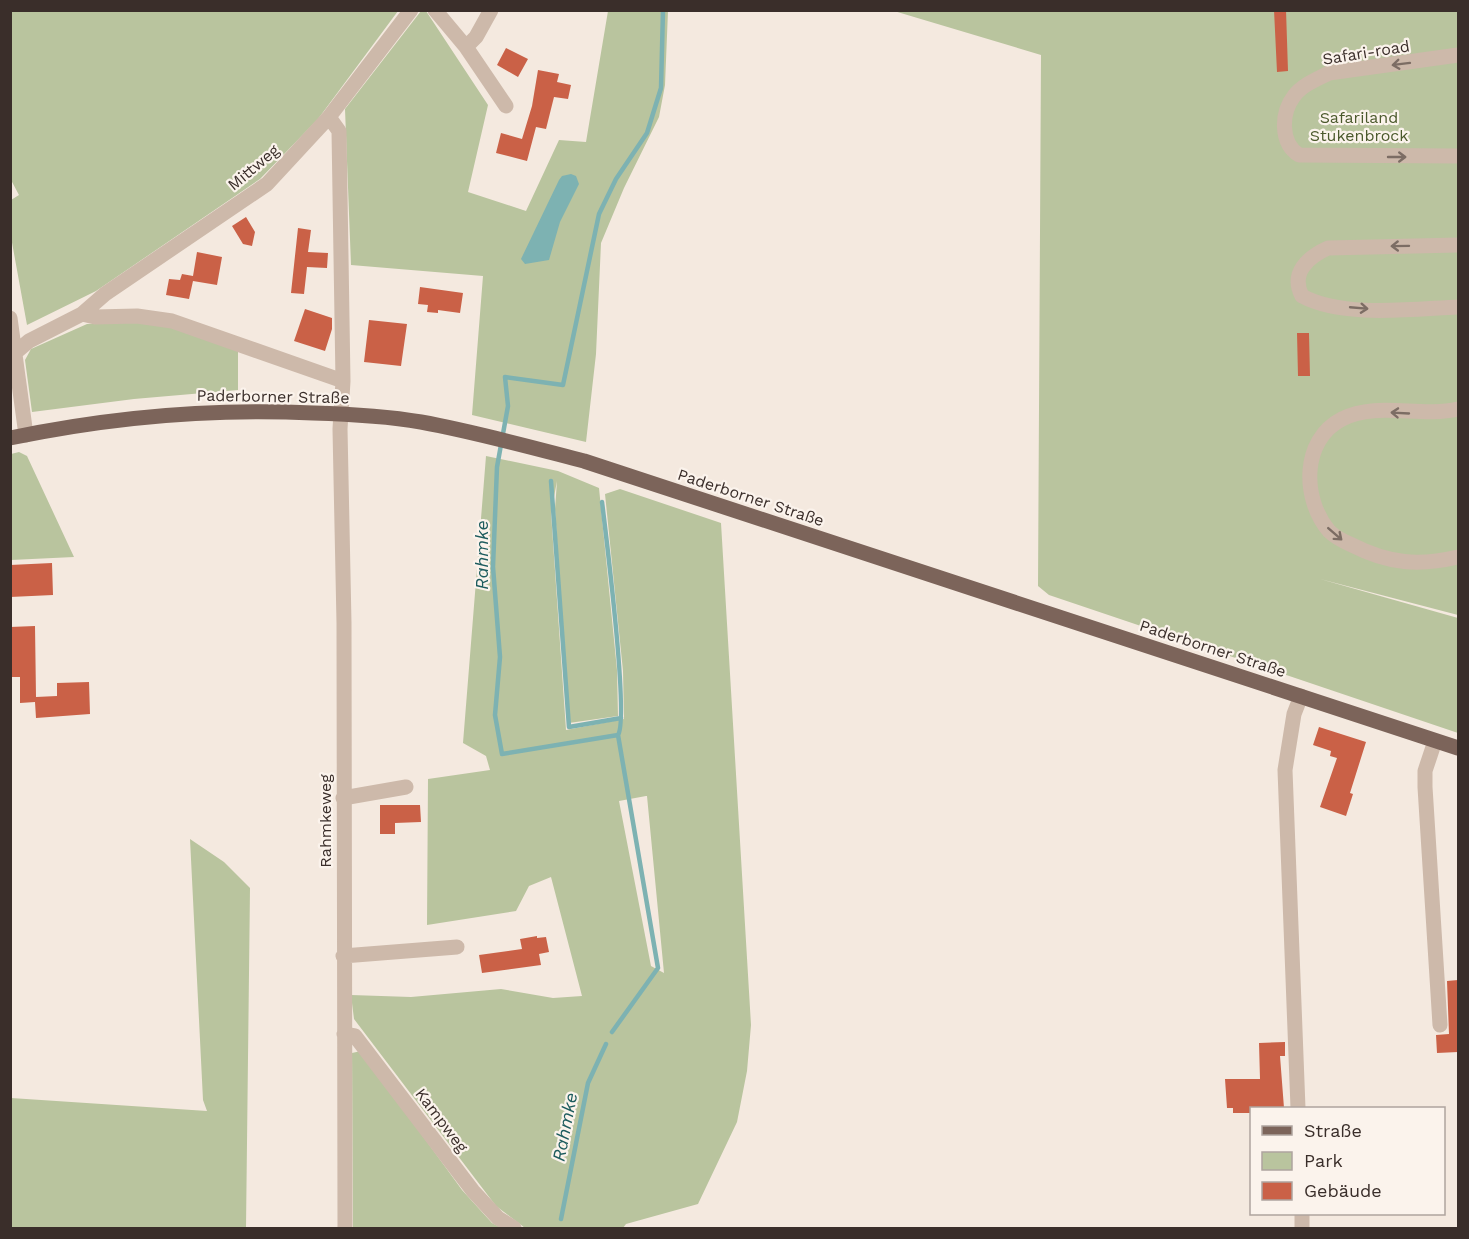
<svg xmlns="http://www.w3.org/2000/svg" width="1469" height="1239" font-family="'Work Sans',sans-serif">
  <rect width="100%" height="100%" fill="#f4e9df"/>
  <path fill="#b9c49e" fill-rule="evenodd" d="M 11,11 L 398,11 L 318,119 L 260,179 L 96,291 L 27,325 L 11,237 L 11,200 L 19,195 L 11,180 Z
    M 421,11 L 426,11 L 488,105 L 468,192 L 526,211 L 559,140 L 586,142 L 608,11 L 668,11 L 665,85 L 659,117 L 624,188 L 601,243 L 596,354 L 586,442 L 472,415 L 483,276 L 351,265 L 345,109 Z
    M 894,11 L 1458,11 L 1458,615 L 1320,579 L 1458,618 L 1458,733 L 1049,595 L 1038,586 L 1041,55 Z
    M 144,322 L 169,325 L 238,351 L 238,390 L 134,399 L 32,412 L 25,360 L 31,349 L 87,324 Z
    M 19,452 L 27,456 L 74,557 L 11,560 L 11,454 Z
    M 486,456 L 558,471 L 599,488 L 617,670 L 618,716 L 569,723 L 555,509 L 557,481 L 551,513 L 566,730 L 624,719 L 623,671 L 605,494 L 620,489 L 721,523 L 751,1025 L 747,1071 L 737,1122 L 698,1204 L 626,1224 L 623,1228 L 525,1228 L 496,1206 L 354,1019 L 351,995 L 411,997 L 501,989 L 553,998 L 582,996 L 551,877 L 529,886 L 516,911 L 427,925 L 428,779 L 490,770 L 486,756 L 463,743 ZM 646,796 L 647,796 L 664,973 L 651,966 L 619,801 Z
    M 190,839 L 224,862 L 250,888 L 246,1228 L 11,1228 L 11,1098 L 207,1111 L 203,1100 Z
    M 361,1051 L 462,1190 L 492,1223 L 502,1228 L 353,1228 L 352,1053 Z"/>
  <path fill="#7db2b2" d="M 571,174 L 576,176 L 579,184 L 560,222 L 549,260 L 525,264 L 521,259 L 559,180 L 562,176 Z"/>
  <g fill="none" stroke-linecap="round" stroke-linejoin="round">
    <path stroke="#7db2b2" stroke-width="4.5" d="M 551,481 L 569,727 L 621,718
      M 602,502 C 606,535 629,718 618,735
      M 612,1032 L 658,968 L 618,735 L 502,754 L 495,715 L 500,657 L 493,567 L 497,467 L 508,406 L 505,377 L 563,385 L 599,214 L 616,179 L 647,133 L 661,88 L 663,10
      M 561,1219 L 588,1083 L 606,1044"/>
  </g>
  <path fill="#ca6147" d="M 1274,10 L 1286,10 L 1288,71 L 1277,72 Z
    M 506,48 L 528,59 L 518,77 L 497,65 Z
    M 538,70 L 559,74 L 557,82 L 571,85 L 568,99 L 554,97 L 546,129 L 536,127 L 527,161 L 496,153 L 501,133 L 522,139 L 532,106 Z
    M 246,217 L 255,232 L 252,246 L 243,244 L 232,226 Z
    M 298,228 L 311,230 L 308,252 L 328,253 L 327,268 L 307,267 L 304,294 L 291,293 Z
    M 197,252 L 222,257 L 217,285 L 193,281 L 189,299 L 166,295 L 169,279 L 180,280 L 182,274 L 193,276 Z
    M 420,287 L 463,293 L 460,313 L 438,310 L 438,313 L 427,312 L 428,305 L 418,304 Z
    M 305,309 L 332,318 L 332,329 L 325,351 L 294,341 Z
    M 369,320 L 407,324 L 401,366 L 364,362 Z
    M 1297,333 L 1309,333 L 1310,376 L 1298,376 Z
    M 52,563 L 53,595 L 10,597 L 10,565 Z
    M 35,626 L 36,697 L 57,696 L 57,683 L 89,682 L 90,714 L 36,718 L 35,702 L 20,703 L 20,677 L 10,677 L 10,627 Z
    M 1319,727 L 1366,742 L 1350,793 L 1353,794 L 1346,816 L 1320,807 L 1337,758 L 1330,756 L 1331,751 L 1313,745 Z
    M 380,805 L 420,805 L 421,822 L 395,823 L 395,834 L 380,834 Z
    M 537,936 L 537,938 L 546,937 L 549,952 L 539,954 L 541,965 L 482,973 L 479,955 L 522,949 L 520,939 Z
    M 1458,980 L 1458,1052 L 1437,1053 L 1436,1035 L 1449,1034 L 1447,981 Z
    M 1285,1042 L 1285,1056 L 1280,1056 L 1284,1108 L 1251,1108 L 1251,1113 L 1233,1113 L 1233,1108 L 1227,1108 L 1225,1079 L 1260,1079 L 1259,1043 Z"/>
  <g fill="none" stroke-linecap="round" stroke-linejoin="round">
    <path stroke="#cdb9aa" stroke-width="15" d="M 435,10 L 466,47 L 506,106
      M 466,47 L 476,37 L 491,10
      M 1458,55 L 1329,73 C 1317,79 1302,85 1294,96 C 1281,113 1280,143 1299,155 L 1458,156
      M 329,117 L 339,131 L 343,381
      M 1458,245 L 1328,248 C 1308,257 1290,273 1302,296 C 1343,318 1412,309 1458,307
      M 82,314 L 95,317 L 137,316 L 172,321 L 343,381 L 340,429 L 344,623 L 345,1228
      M 10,318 L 26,435
      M 16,352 L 29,341 L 82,314 L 105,294 L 267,184 L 329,117 L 411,10
      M 1458,409 C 1420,418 1377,401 1342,419 C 1301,440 1302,499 1329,531 C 1335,537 1345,542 1352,545 C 1389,564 1419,566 1458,557
      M 1435,741 L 1425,771 L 1425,787 L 1440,1025
      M 343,798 L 406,787
      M 343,956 L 457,947
      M 344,1034 L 355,1036 L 473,1191 L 498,1218 L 514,1228
      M 1298,1108 L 1285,770 L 1294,714 L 1301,696
      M 1302,1214 L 1302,1228"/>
    <path stroke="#7c645a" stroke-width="15" d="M 10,438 C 111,417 210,408 313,413 C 348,414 386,416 421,422 C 476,432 530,447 584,461 L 1458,748"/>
  </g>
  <defs><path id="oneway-shaft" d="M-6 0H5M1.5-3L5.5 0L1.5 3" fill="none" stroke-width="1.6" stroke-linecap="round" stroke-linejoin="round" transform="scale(1.5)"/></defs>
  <g stroke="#7c6d64">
    <use href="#oneway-shaft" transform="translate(1401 64) rotate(173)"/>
    <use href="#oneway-shaft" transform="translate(1397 157)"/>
    <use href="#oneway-shaft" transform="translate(1400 246) rotate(179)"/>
    <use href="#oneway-shaft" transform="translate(1359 308) rotate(5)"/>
    <use href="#oneway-shaft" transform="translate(1400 413) rotate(-177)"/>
    <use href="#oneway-shaft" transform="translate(1335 534) rotate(41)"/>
  </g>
  <g text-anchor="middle" stroke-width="4.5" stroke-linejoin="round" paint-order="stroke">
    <g font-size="16" fill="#3a2e2a" stroke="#fbf3ec">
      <text transform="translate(1366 52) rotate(-9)" y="6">Safari-road</text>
      <text transform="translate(253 167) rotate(-40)" y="6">Mittweg</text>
      <text transform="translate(273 396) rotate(1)" y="6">Paderborner Straße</text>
      <text transform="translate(751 497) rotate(18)" y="6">Paderborner Straße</text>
      <text transform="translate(1213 648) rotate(18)" y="6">Paderborner Straße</text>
      <text transform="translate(325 821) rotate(-90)" y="6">Rahmkeweg</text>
      <text transform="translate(442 1120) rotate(53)" y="6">Kampweg</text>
    </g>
    <g font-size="16" fill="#4b592c" stroke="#fbf3ec">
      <text x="1359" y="123">Safariland<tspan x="1359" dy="18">Stukenbrock</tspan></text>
    </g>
    <g font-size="18" font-style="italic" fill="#1d5c5e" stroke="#fbf3ec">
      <text transform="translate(482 555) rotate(-90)" y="6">Rahmke</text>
      <text transform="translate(565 1127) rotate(-79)" y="6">Rahmke</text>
    </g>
  </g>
  <rect width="1469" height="1239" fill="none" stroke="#3a2e2a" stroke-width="24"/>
  <rect x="1250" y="1107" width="195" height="108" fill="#fbf3ec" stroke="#aea49e" stroke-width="1.5"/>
  <rect x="1262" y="1126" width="30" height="9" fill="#7c645a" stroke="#aea49e" stroke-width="1.5"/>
  <text x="1304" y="1137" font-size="18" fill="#3a2e2a">Straße</text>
  <rect x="1262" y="1152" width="30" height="18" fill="#b9c49e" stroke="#aea49e" stroke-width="1.5"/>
  <text x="1304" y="1167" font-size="18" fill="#3a2e2a">Park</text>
  <rect x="1262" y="1182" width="30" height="18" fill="#ca6147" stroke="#aea49e" stroke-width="1.5"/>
  <text x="1304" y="1197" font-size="18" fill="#3a2e2a">Gebäude</text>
</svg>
